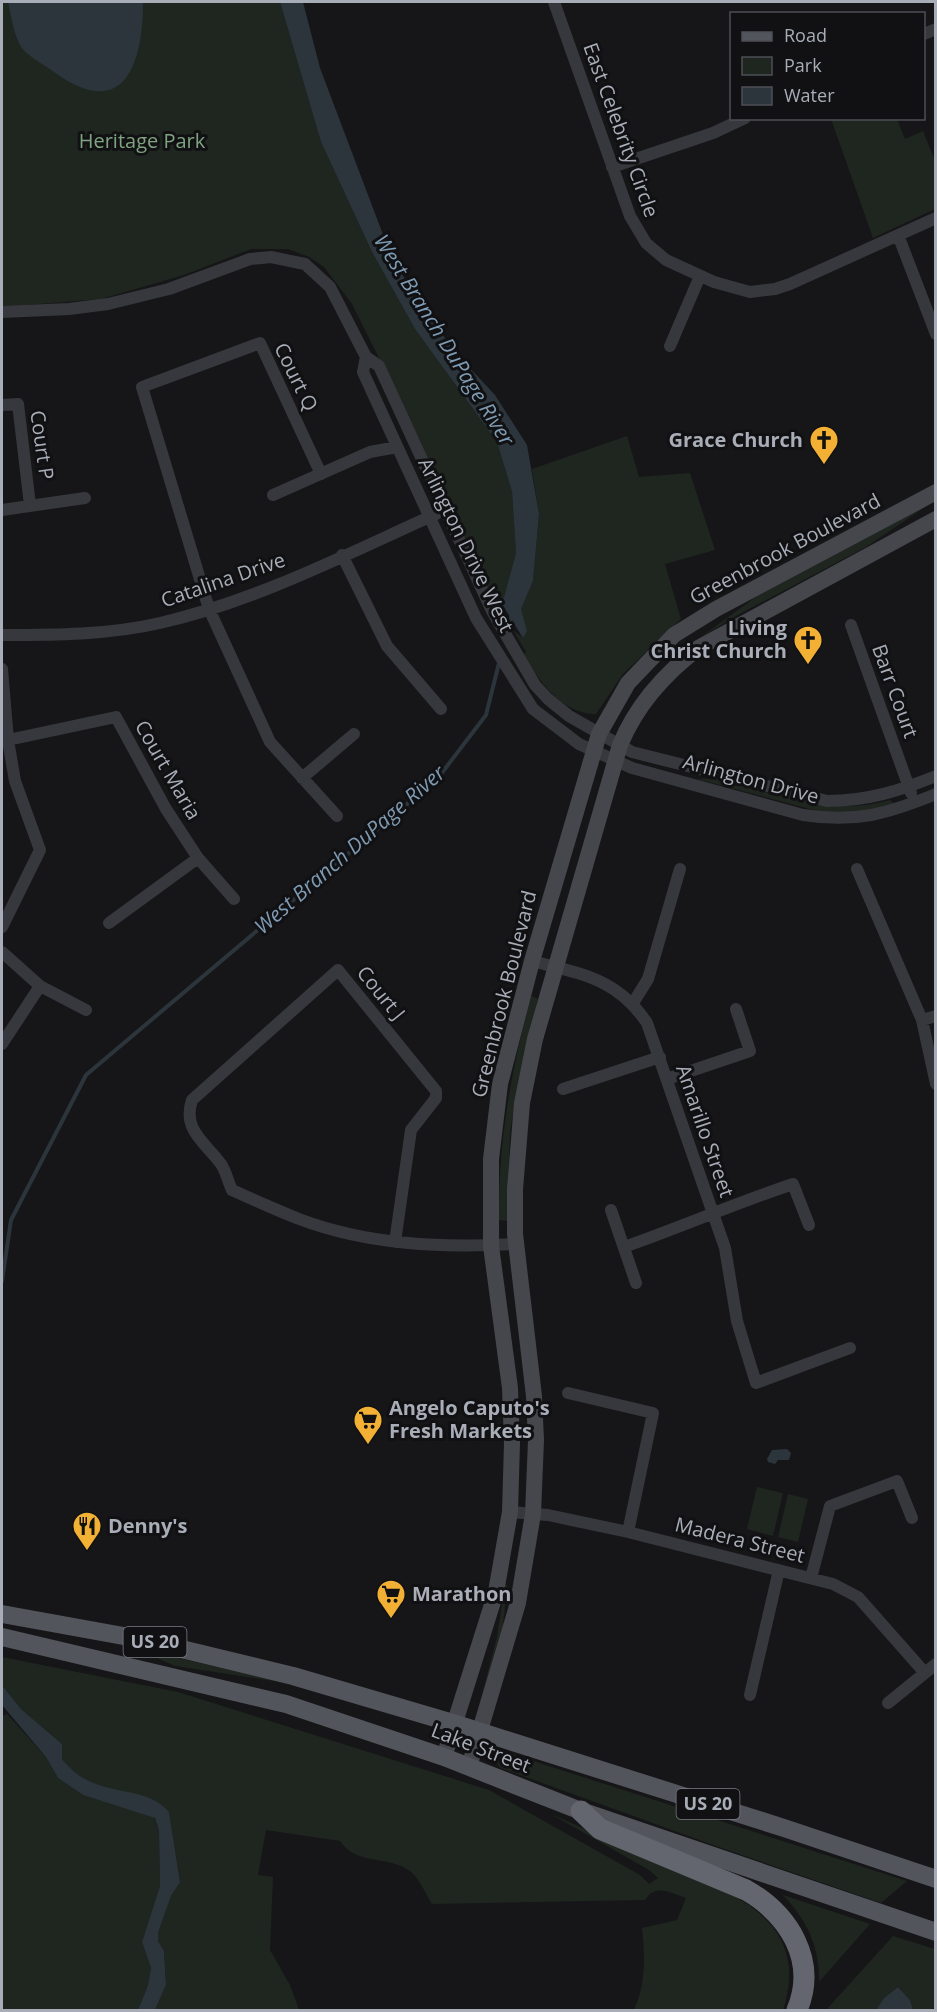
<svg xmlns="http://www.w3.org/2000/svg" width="937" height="2012" font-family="'Open Sans',sans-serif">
  <rect width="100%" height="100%" fill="#161618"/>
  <path fill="#1e261f" d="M 2,2 L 280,2 L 321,142 L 372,252 L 415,329 L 497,442 L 512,492 L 516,553 L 504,597 L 490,601 L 420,440 L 352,304 L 324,267 L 309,257 L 288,249 L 251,249 L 184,275 L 101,299 L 2,307 Z
    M 831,119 L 897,119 L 905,139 L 923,131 L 935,161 L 935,209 L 873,238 Z
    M 627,436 L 639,477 L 690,473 L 715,550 L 665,564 L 681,619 L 623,674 L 596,714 C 561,714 541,682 523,655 L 526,652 L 513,630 L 523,638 L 526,631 L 521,609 L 533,581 L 539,514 L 532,469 Z
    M 934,501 L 866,547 L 734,617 L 697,640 L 757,596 Z
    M 697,779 C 712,777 734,784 750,788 C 798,801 841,814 890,800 L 893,803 L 890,806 L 844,813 L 821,812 Z
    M 531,996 L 538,999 L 517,1089 L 510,1132 L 507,1221 L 499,1220 C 498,1143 511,1071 531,996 Z
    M 757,1487 L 783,1493 L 773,1536 L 747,1529 Z
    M 788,1494 L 808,1499 L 798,1542 L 778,1537 Z
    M 505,1585 L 507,1585 L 503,1626 L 481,1698 L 497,1637 Z
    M 156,1653 L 288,1683 L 175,1666 L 155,1657 Z
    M 2,1657 L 178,1692 L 489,1790 L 640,1875 L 649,1884 L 658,1878 L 649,1870 L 551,1814 L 731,1894 C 779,1920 801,1956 783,2010 L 634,2010 C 646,1983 645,1957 642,1928 L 677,1920 L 686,1898 C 670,1893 656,1883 645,1900 L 432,1904 C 426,1895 422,1884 415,1876 C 396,1853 357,1868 340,1841 L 266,1830 L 258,1875 L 273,1877 L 270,1950 L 290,1985 L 299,2010 L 155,2010 L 166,1985 L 164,1951 L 158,1941 L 158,1933 L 171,1896 L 180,1881 L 169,1812 L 81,1779 L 73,1774 L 62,1759 L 62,1744 L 21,1709 L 2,1685 Z
    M 7,1714 L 46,1757 L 58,1778 L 83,1795 L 154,1817 L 159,1831 L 160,1886 L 142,1942 L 151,1968 L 148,1985 L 138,2010 L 2,2010 L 2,1716 Z
    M 505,1752 L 907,1881 L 881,1903 L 716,1846 L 501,1768 L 497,1764 L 496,1757 Z
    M 783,1895 L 870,1924 L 819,1982 C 820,1948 807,1920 783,1895 Z
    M 893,1936 L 935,1949 L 935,2007 L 930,2010 L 913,2010 L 910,2000 L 898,1987 L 884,1998 L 876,2010 L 826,2010 Z"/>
  <path fill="#2c353c" d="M 8,2 L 143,2 C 143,64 124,123 54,72 C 44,64 24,55 19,43 C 13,30 11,15 8,2 Z
    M 280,2 L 303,2 L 320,68 L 393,261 L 453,350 L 495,395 L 527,445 L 539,514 L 533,581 L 521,609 L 527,631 L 523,638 L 499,599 L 504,597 L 516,553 L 512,492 L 497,442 L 415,329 L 372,252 L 321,142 Z
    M 787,1449 L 791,1453 L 789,1460 L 778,1460 L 775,1464 L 768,1462 L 767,1459 L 772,1450 Z
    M 2,1685 L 21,1709 L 62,1744 L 62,1759 C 95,1802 143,1781 169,1812 L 180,1882 L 171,1896 L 158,1933 L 158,1941 L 164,1951 L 166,1985 L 155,2010 L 138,2010 L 148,1985 L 151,1968 L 142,1942 L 160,1886 L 159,1831 L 155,1818 L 83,1795 L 58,1778 L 46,1757 L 2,1705 Z
    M 898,1987 L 910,2000 L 913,2010 L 876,2010 L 884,1998 Z"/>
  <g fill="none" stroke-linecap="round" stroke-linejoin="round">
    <path stroke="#2c353c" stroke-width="4" d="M 508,630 L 512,614
      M 2,1281 L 11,1220 L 86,1075 L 438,778 L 486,715 L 499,663"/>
    <path stroke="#37383d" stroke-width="12" d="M 554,2 L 630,216 L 646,243 L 666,260 L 714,282 L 750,292 L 775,289 L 790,284 L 936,218
      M 924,34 L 936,29
      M 612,167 L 713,133 L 745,118
      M 898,235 L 936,334
      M 2,312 L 69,309 L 108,304 L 169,289 L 250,259 L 271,257 L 305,264 L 330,287 L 366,357 L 379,366 L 492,611 L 535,685 L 548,699 L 569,716 L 632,752 L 827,801 C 867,801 899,791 936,776
      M 670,346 L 700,276
      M 366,357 L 363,372 L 476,618 L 533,709 L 579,744 L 632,768 L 803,815 C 856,823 887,814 936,794
      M 2,405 L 18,404 L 30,505
      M 321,474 L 260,343 L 142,387 L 209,609 L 270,742 L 337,816
      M 273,495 L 370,452 L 397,447
      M 2,510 L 85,498
      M 342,555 L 387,646 L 441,709
      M 851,625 L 911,793
      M 2,635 C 55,635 108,635 160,623 C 256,601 347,554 436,514
      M 2,669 L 8,740 L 15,781 L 40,850 L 2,927
      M 8,740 L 116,717 L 166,809 L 198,858 L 234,899
      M 302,778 L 354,734
      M 857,869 L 922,1020 L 936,1084
      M 109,923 L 198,858
      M 2,952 L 40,986 L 86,1010
      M 532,961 C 581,974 617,978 647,1023 L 725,1248 L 737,1321 L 756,1383 L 850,1348
      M 633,1003 L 648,979 L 680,869
      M 922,1020 L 936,1016
      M 2,1044 L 40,986
      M 667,1079 L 750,1051 L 736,1009
      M 563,1089 L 660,1057
      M 611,1210 L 636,1283
      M 395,1242 L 411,1130 L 436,1098 L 436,1091 L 338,970 L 192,1100 C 182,1130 205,1142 221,1164 C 226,1171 228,1182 232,1190 C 254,1200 276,1210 299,1219 C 368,1245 442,1248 515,1244
      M 624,1247 C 681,1227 736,1203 793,1184 L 809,1225
      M 568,1393 L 653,1413 L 628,1532
      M 510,1512 L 548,1515 L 628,1532 L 833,1584 L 858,1597 L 925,1673
      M 811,1578 L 830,1506 L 897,1481 L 912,1518
      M 750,1695 L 779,1570
      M 888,1703 L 936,1664"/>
    <path stroke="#45474d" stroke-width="16" d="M 444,1757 L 496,1592 L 510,1512 L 512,1443 L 510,1388 L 491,1246 L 491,1159 L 500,1084 L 532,961 L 599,734 L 628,683 L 674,635 L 716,609 L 936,492
      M 469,1767 L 518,1603 L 533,1514 L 536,1440 L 534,1396 L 515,1234 L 515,1189 L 522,1103 L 535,1039 L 620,745 C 637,704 665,673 700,647 L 936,519"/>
    <path stroke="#53555c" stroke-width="18" d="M 2,1614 L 140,1639 L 293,1676 L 456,1724 L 784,1828 L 936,1879
      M 2,1637 L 286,1704 L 444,1757 L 581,1811 L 936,1932"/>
    <path stroke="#63666e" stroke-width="21" d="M 581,1811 L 600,1829 L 746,1890 C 788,1914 818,1960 797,2010"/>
  </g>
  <defs>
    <g id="church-pin" transform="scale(1.5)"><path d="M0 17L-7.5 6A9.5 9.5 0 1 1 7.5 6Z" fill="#f2b134" stroke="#111113"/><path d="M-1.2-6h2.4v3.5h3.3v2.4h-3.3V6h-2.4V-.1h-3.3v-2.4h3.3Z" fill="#111"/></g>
    <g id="supermarket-pin" transform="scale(1.5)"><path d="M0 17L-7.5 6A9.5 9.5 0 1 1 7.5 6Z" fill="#f2b134" stroke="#111113"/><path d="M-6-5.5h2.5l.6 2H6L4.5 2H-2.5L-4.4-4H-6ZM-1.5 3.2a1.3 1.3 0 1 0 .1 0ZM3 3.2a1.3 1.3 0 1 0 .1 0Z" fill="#111"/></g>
    <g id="restaurant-pin" transform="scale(1.5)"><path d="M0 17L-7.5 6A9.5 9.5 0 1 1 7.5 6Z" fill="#f2b134" stroke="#111113"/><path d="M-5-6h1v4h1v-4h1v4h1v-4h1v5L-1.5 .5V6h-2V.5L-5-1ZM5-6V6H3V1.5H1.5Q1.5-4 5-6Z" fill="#111"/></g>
  </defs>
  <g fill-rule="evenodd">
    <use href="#church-pin" x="824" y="440"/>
    <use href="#church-pin" x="808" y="640"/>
    <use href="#supermarket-pin" x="368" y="1420"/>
    <use href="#restaurant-pin" x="87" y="1526"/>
    <use href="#supermarket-pin" x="391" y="1594"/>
  </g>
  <g text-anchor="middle" stroke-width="6" stroke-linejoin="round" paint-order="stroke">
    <g fill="#111113" stroke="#7b7e86" stroke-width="1.5">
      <rect x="123.5" y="1627" width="63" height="30" rx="4.5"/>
      <rect x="676.5" y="1789" width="63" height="30" rx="4.5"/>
    </g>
    <g font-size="18" font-weight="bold" fill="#a8adb8">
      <text x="155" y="1648">US 20</text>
      <text x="708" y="1810">US 20</text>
    </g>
    <g font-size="20" fill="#a8adb8" stroke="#111113">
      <text transform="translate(621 130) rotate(70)" y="7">East Celebrity Circle</text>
      <text transform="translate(296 377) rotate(64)" y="7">Court Q</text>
      <text transform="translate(42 445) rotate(82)" y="7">Court P</text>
      <text transform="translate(466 545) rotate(64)" y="7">Arlington Drive West</text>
      <text transform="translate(785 549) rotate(-28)" y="7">Greenbrook Boulevard</text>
      <text transform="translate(223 580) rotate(-19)" y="7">Catalina Drive</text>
      <text transform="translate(895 691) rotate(70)" y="7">Barr Court</text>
      <text transform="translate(168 770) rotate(60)" y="7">Court Maria</text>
      <text transform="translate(751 779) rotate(15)" y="7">Arlington Drive</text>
      <text transform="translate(381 993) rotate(51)" y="7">Court J</text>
      <text transform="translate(504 994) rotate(-76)" y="7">Greenbrook Boulevard</text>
      <text transform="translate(705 1131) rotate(71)" y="7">Amarillo Street</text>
      <text transform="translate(740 1540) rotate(14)" y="7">Madera Street</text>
      <text transform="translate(481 1748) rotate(21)" y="7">Lake Street</text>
    </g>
    <g font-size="20" fill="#7fa381" stroke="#111113">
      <text x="142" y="148">Heritage Park</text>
    </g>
    <g font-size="20" font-weight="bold" fill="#a8adb8" stroke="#111113" text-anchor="start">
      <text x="803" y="447" text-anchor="end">Grace Church</text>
      <text x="787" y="635" text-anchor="end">Living<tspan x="787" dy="23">Christ Church</tspan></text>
      <text x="389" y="1415">Angelo Caputo's<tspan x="389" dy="23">Fresh Markets</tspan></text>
      <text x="108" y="1533">Denny's</text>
      <text x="412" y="1601">Marathon</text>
    </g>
    <g font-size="21" font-style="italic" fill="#7f9bb3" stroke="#111113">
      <text transform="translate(444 340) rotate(58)" y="7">West Branch DuPage River</text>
      <text transform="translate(350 850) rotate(-41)" y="7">West Branch DuPage River</text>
    </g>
  </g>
  <rect width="937" height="2012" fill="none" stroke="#a8adb8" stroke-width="6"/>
  <rect x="730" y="12" width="195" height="108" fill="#111113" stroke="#4d4f55" stroke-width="1.5"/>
  <rect x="742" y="32" width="30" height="9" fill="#53555c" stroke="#4d4f55" stroke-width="1.5"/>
  <text x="784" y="42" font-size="18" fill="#a8adb8">Road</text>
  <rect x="742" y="57" width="30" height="18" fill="#1e261f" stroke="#4d4f55" stroke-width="1.5"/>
  <text x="784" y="72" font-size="18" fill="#a8adb8">Park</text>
  <rect x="742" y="87" width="30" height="18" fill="#2c353c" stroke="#4d4f55" stroke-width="1.5"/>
  <text x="784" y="102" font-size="18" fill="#a8adb8">Water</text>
</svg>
